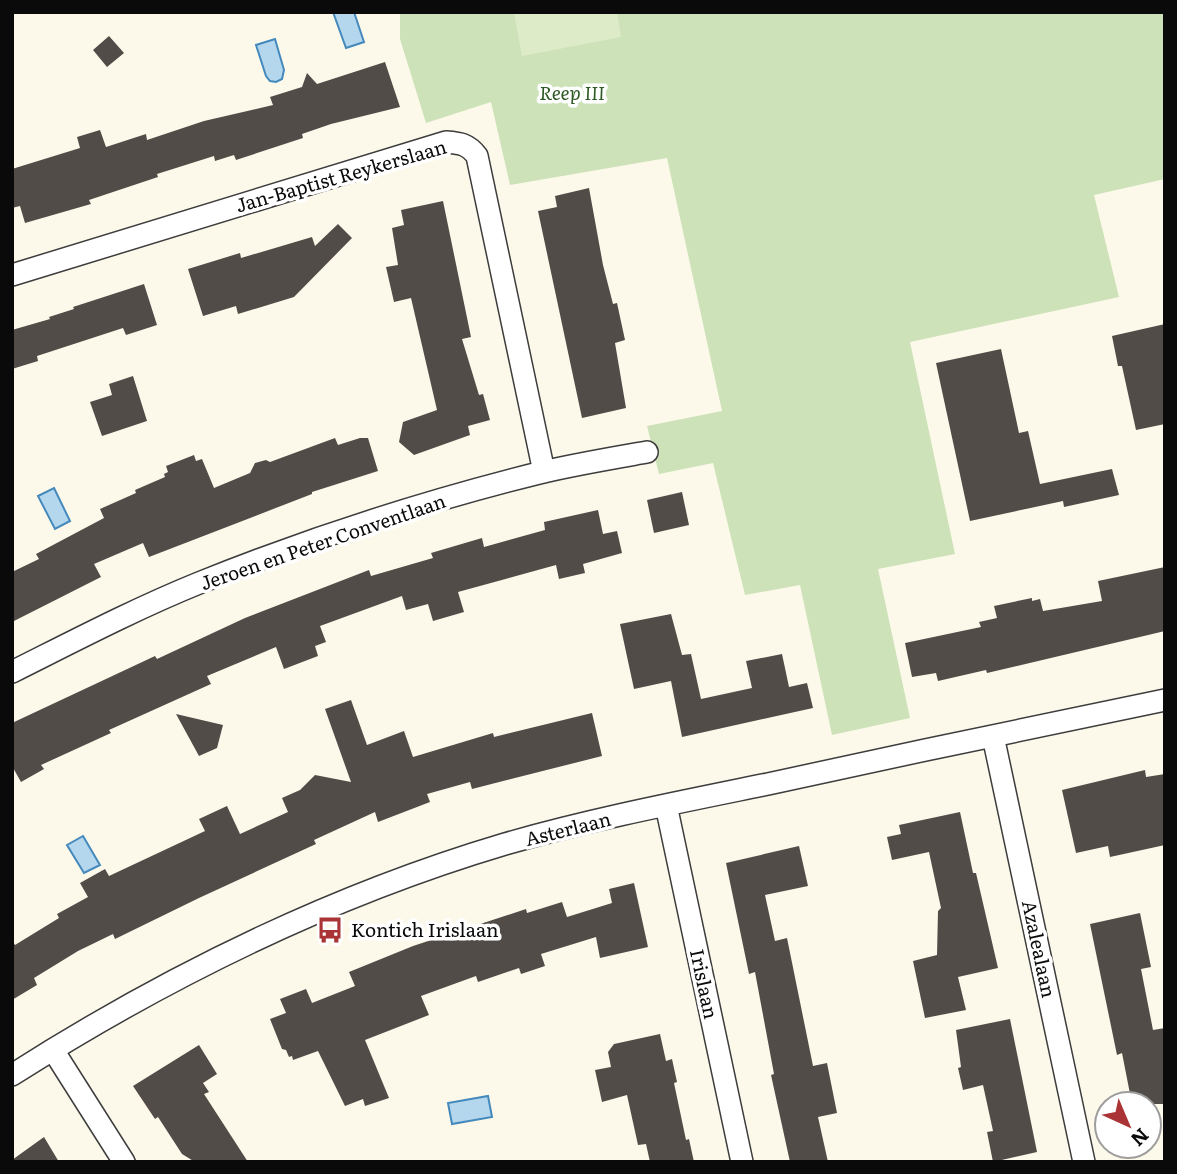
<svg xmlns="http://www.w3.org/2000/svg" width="1177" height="1174" font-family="Literata,serif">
  <rect width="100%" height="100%" fill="#fdf9ea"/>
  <path fill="#cde2b8" d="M 400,12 L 1165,12 L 1165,179 L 1094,195 L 1119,297 L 910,342 L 955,554 L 878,569 L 910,718 L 832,735 L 800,585 L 745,595 L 713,463 L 659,474 L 647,426 L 722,411 L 667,158 L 510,185 L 491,102 L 426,123 L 400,39 Z"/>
  <path fill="#deebc9" d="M 514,12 L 617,12 L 621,37 L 522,56 Z"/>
  <path fill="#b4d7ee" stroke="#4489bc" stroke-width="2" d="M 333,12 L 354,12 L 364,42 L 346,48 Z
    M 275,39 L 284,70 L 282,79 L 276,82 L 270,81 L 266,76 L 256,45 Z
    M 54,488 L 70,521 L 55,529 L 38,496 Z
    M 83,836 L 100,865 L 84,873 L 67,845 Z
    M 488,1096 L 492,1117 L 452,1124 L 448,1103 Z"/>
  <path fill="#514c48" d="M 109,36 L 124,53 L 107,67 L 93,50 Z
    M 385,62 L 400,107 L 331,124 L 302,134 L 303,138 L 236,160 L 234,155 L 215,161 L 214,156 L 157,174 L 158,177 L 89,200 L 91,204 L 25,223 L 20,206 L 12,208 L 12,169 L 80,148 L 77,137 L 100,130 L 106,147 L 146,134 L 147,140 L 204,121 L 273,105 L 270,97 L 302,87 L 307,73 L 317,84 Z
    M 589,188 L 603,265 L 613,304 L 617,303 L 625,340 L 615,343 L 626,408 L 582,418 L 538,211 L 557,207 L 555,196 Z
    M 443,201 L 471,337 L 462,339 L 479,395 L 483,394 L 490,420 L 468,426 L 470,435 L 414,455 L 399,442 L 403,422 L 437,410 L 411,298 L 394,302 L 386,267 L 398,265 L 392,228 L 404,225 L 401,210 Z
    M 338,224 L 352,238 L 294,297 L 238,314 L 236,306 L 203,316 L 188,269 L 240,253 L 241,258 L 312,237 L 315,246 Z
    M 144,284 L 157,325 L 126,335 L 123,328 L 37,356 L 38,361 L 12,369 L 12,330 L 50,319 L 49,317 L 74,309 L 73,307 Z
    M 1165,324 L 1165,424 L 1136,430 L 1122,366 L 1118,366 L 1112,336 Z
    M 1001,349 L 1019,433 L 1028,431 L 1040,484 L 1112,469 L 1119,495 L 1064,507 L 1063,501 L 970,521 L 936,363 Z
    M 133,376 L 147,421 L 102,436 L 90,402 L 112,395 L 109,384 Z
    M 335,438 L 338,445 L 360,438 L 368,438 L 378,471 L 312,492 L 312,494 L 149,557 L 143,543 L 94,564 L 101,577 L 12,622 L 12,572 L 39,559 L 36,554 L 104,518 L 100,509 L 136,493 L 135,490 L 165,477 L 164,474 L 168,472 L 166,466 L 194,455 L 196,461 L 202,459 L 214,488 L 250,473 L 255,463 L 266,460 L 270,462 Z
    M 682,492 L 689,525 L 654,533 L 647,500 Z
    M 598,510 L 603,534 L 617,531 L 622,553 L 583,564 L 585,573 L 559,579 L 556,565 L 458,592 L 464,612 L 433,621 L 428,604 L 406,610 L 402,596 L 320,626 L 326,642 L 315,646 L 318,656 L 284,669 L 276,647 L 207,676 L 211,684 L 109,730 L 111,733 L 41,765 L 44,769 L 21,782 L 12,766 L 12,723 L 155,656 L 157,659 L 245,618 L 369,570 L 371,576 L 433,558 L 431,553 L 482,538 L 484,547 L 545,530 L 544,522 Z
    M 1165,567 L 1165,631 L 987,673 L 986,670 L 938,681 L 936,673 L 912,677 L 905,643 L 981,627 L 979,622 L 997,618 L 994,606 L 1032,598 L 1032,601 L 1040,599 L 1043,611 L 1102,601 L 1098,581 Z
    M 671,614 L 682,655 L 691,654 L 701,699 L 752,688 L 746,661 L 782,654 L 789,687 L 807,683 L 813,708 L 682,737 L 671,681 L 634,689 L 620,624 Z
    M 351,700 L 367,745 L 404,731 L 413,757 L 493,733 L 494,737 L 592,713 L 602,756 L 472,789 L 470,782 L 427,794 L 430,802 L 378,822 L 375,812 L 314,840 L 316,844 L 199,898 L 115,939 L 113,934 L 78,951 L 34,978 L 37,985 L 12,1000 L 12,940 L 15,945 L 59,918 L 57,914 L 88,897 L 80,883 L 105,869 L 109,876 L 205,831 L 199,819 L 227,806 L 240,834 L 288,812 L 282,798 L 300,790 L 315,775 L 351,782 L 325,709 Z
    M 176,714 L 223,725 L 217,748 L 199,756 Z
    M 1145,770 L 1146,777 L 1165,774 L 1165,845 L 1110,857 L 1108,846 L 1076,853 L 1062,790 Z
    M 960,812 L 973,873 L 976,873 L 998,968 L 958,977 L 966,1010 L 925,1018 L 913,961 L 937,955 L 938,911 L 941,908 L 929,852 L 892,860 L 887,837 L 901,834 L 899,825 Z
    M 799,846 L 808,886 L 765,895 L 775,941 L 787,938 L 813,1066 L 827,1063 L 837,1113 L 818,1117 L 828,1162 L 790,1162 L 771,1075 L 774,1074 L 755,972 L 749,974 L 726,863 Z
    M 634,883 L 648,947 L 600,958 L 596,937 L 541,954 L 545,966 L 521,974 L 519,968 L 478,982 L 476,976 L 421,996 L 429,1015 L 365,1040 L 389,1098 L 365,1106 L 363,1099 L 345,1106 L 318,1051 L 293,1060 L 292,1056 L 289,1057 L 286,1050 L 282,1049 L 270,1019 L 286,1013 L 280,999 L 306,989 L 312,1003 L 355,986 L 349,972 L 413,946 L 526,909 L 527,913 L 562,902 L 567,917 L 612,903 L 609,889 Z
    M 1140,913 L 1151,967 L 1141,969 L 1153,1030 L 1165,1028 L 1165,1104 L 1132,1104 L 1122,1053 L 1117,1055 L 1090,924 Z
    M 1010,1019 L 1037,1152 L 993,1162 L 987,1132 L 993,1131 L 983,1085 L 963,1090 L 958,1068 L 961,1067 L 956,1030 Z
    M 660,1034 L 666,1061 L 672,1059 L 677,1082 L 674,1083 L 686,1140 L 689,1139 L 694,1162 L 650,1162 L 646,1144 L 638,1145 L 627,1095 L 602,1102 L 595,1070 L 611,1067 L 608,1052 L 614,1044 Z
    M 199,1045 L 217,1074 L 203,1083 L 209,1092 L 204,1094 L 248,1162 L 195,1162 L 182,1154 L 158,1117 L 155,1119 L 133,1086 Z
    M 44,1137 L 59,1162 L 12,1162 L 12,1160 Z"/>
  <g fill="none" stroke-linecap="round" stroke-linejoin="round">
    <g stroke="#3d3d3d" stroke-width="24">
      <path id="street" d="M 12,275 L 446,142 C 460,143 468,144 477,156 L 544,472
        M 12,672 C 74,641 135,609 199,583 C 311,538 426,501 543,472 C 577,464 613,458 647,452
        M 993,736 L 1084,1162
        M 666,805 L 742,1162
        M 53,1050 L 124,1162
        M 12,1075 C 166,977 330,896 505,844 C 592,819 680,802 768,784 C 900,755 1033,727 1165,700"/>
    </g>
    <use href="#street" stroke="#fff" stroke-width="21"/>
  </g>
  <defs>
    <g id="bus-bare" transform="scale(2.1)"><path d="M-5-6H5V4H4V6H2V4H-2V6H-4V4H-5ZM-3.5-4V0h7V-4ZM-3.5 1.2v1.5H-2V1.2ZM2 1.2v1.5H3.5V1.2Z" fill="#a93335" stroke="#fff" stroke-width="2.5" paint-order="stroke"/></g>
  </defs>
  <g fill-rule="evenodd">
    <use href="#bus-bare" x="330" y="930"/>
  </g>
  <g text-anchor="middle" stroke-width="7" stroke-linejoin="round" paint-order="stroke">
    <g font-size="19" font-style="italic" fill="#2d5923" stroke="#fff">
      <text x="572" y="100">Reep III</text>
    </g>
    <g font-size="19" fill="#0a0a0a" stroke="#fff">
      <text transform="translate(341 176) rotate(-16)" y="7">Jan-Baptist Reykerslaan</text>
      <text transform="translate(323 542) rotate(-19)" y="7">Jeroen en Peter Conventlaan</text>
      <text transform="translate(568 829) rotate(-14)" y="7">Asterlaan</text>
      <text transform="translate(1039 949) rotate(78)" y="7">Azalealaan</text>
      <text transform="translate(704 984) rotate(78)" y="7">Irislaan</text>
    </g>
    <g font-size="19" fill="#0a0a0a" stroke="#fff" text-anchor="start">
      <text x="351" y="937">Kontich Irislaan</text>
    </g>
  </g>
  <rect width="1177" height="1174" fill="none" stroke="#0a0a0a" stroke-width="28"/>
  <g transform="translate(1128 1125) rotate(136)"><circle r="33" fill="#ffffff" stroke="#9d9d9d" stroke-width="2"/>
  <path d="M0-5L12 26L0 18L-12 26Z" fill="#a93335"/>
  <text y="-10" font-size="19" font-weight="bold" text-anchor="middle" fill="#0a0a0a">N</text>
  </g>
</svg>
